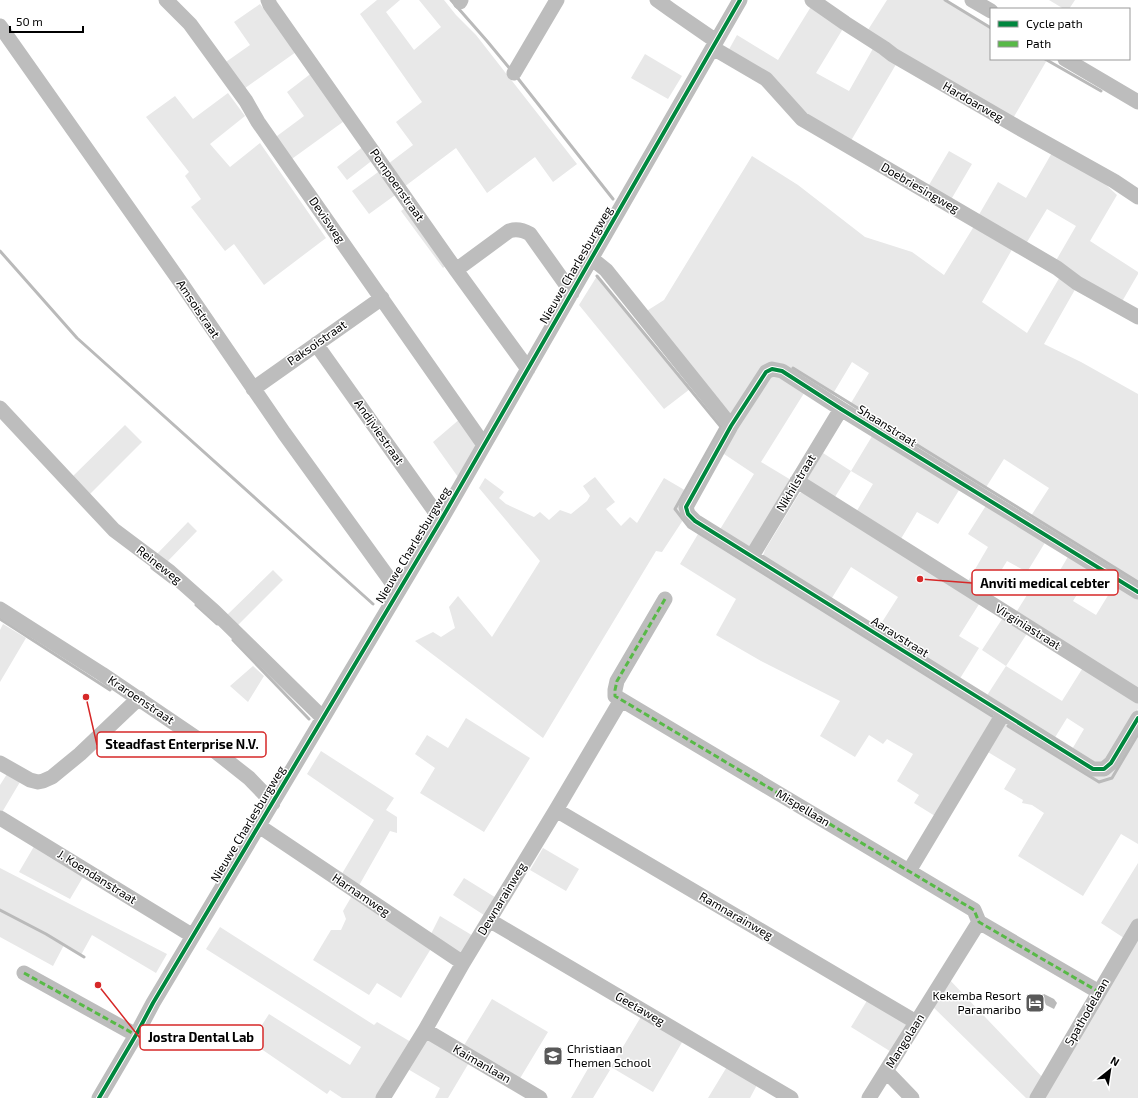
<svg xmlns="http://www.w3.org/2000/svg" width="1138" height="1098" font-family="'Exo 2',sans-serif">
  <rect width="100%" height="100%" fill="#fff"/>
  <path fill="#e8e8e8" d="M 377,0 L 400,0 L 386,12 L 414,50 L 441,27 L 419,0 L 444,0 L 456,15 L 476,35 L 577,164 L 553,182 L 535,157 L 487,193 L 456,148 L 404,187 L 388,164 L 413,145 L 396,122 L 422,102 L 360,14 Z
    M 887,0 L 945,0 L 991,28 L 991,59 L 1045,59 L 1047,60 L 1012,120 L 866,33 Z
    M 1049,0 L 1075,0 L 1069,9 L 1064,9 Z
    M 260,4 L 296,52 L 241,91 L 223,64 L 250,45 L 234,22 Z
    M 812,5 L 844,27 L 816,73 L 849,91 L 875,45 L 898,61 L 849,144 L 801,115 L 727,53 L 737,35 L 778,60 Z
    M 645,54 L 682,76 L 668,99 L 631,78 Z
    M 313,72 L 347,119 L 289,161 L 273,139 L 304,116 L 287,92 Z
    M 228,93 L 245,116 L 210,144 L 230,167 L 260,143 L 326,238 L 264,285 L 234,244 L 225,251 L 191,207 L 201,199 L 185,176 L 189,172 L 146,117 L 175,96 L 193,119 Z
    M 364,146 L 374,159 L 347,180 L 337,167 Z
    M 949,151 L 972,164 L 949,203 L 926,190 Z
    M 1053,151 L 1092,172 L 1117,195 L 1090,241 L 1138,272 L 1138,274 L 1120,305 L 1054,264 L 1076,226 L 1047,209 L 1024,247 L 977,218 L 998,182 L 1026,198 Z
    M 752,156 L 798,185 L 865,237 L 912,252 L 944,275 L 976,223 L 1014,246 L 982,302 L 1027,333 L 1061,275 L 1077,286 L 1044,344 L 1081,362 L 1138,394 L 1138,587 L 1029,519 L 1049,488 L 1004,459 L 983,492 L 848,408 L 869,373 L 852,362 L 831,397 L 783,366 L 732,415 L 645,312 L 664,300 Z
    M 381,170 L 398,193 L 369,214 L 352,191 Z
    M 407,207 L 448,264 L 443,268 L 401,211 Z
    M 597,276 L 690,389 L 664,409 L 579,305 Z
    M 773,372 L 806,390 L 761,462 L 796,483 L 753,550 L 719,531 L 754,474 L 721,452 Z
    M 461,418 L 479,443 L 458,477 L 433,442 Z
    M 125,425 L 142,442 L 88,496 L 71,478 Z
    M 874,433 L 961,487 L 938,524 L 917,512 L 899,542 L 855,514 L 873,484 L 851,471 L 833,500 L 807,479 L 823,453 L 851,471 Z
    M 595,477 L 615,502 L 606,509 L 621,526 L 630,517 L 637,523 L 664,478 L 688,492 L 685,517 L 662,552 L 656,551 L 543,738 L 415,641 L 433,632 L 441,637 L 455,628 L 449,607 L 458,596 L 492,637 L 540,561 L 479,488 L 485,478 L 504,492 L 499,498 L 506,504 L 534,517 L 540,512 L 549,520 L 560,510 L 571,514 L 587,501 L 590,496 L 583,486 Z
    M 803,491 L 981,601 L 959,636 L 979,648 L 959,680 L 877,630 L 898,597 L 851,567 L 830,601 L 763,556 L 765,550 L 799,494 Z
    M 987,504 L 1046,541 L 1027,572 L 1007,561 L 986,595 L 967,583 L 988,547 L 968,534 Z
    M 188,522 L 197,531 L 165,564 L 155,556 Z
    M 701,529 L 1094,774 L 1138,725 L 1138,844 L 1121,834 L 1083,896 L 1018,856 L 1044,813 L 1032,805 L 1022,803 L 1023,800 L 1004,789 L 1016,769 L 978,746 L 935,816 L 914,803 L 919,795 L 897,781 L 913,754 L 887,739 L 883,744 L 869,735 L 855,757 L 820,736 L 840,701 L 761,661 L 716,635 L 736,599 L 680,564 Z
    M 1069,555 L 1092,570 L 1073,601 L 1096,615 L 1115,584 L 1138,597 L 1138,692 L 1015,614 L 1037,579 L 1050,587 Z
    M 273,570 L 283,580 L 236,627 L 226,616 Z
    M 1004,616 L 1028,632 L 1006,666 L 1062,701 L 1084,666 L 1138,700 L 1138,709 L 1104,764 L 1100,766 L 1071,751 L 1084,729 L 1067,718 L 1054,739 L 986,697 L 1006,666 L 982,650 Z
    M 3,624 L 26,638 L 0,682 L 0,630 Z
    M 253,666 L 264,676 L 248,702 L 230,686 Z
    M 466,718 L 530,758 L 484,832 L 420,793 L 435,768 L 415,754 L 427,735 L 448,748 Z
    M 321,751 L 394,798 L 386,810 L 397,817 L 397,833 L 390,831 L 357,889 L 340,877 L 374,820 L 307,774 Z
    M 7,774 L 20,782 L 1,814 L 0,814 L 0,785 Z
    M 36,843 L 86,872 L 70,899 L 19,872 Z
    M 543,848 L 579,869 L 566,891 L 530,870 Z
    M 1138,863 L 1138,921 L 1127,940 L 1101,923 Z
    M 0,868 L 167,954 L 156,973 L 92,935 L 81,955 L 64,945 L 53,966 L 0,937 Z
    M 464,878 L 498,899 L 487,917 L 453,895 Z
    M 353,894 L 432,947 L 401,998 L 377,983 L 369,995 L 313,960 L 331,930 L 341,930 L 346,919 L 343,911 Z
    M 440,916 L 475,937 L 463,956 L 430,936 Z
    M 220,927 L 374,1025 L 377,1022 L 411,1042 L 378,1098 L 342,1098 L 330,1090 L 327,1094 L 251,1042 L 269,1014 L 350,1065 L 361,1047 L 206,949 Z
    M 1138,936 L 1138,1098 L 1040,1098 Z
    M 947,977 L 1045,1080 L 1035,1098 L 1026,1098 L 930,1004 Z
    M 492,999 L 548,1032 L 519,1080 L 463,1047 Z
    M 868,999 L 908,1026 L 893,1053 L 851,1027 Z
    M 642,1015 L 684,1039 L 653,1092 L 611,1067 Z
    M 425,1038 L 470,1061 L 448,1098 L 435,1098 L 440,1088 L 406,1068 Z
    M 593,1060 L 610,1070 L 593,1098 L 571,1098 Z
    M 728,1065 L 758,1083 L 750,1098 L 708,1098 Z"/>
  <path fill="#bababa" d="M 1044,994 L 1054,999 L 1057,1003 L 1054,1009 L 1046,1005 L 1042,996 Z"/>
  <g fill="none" stroke-linecap="round" stroke-linejoin="round">
    <path stroke="#bababa" stroke-width="3" d="M 451,0 L 487,41 L 511,70
      M 945,0 L 991,28
      M 1045,59 L 1101,91
      M 516,76 L 613,199
      M 0,251 L 77,338 L 373,604
      M 597,276 L 721,427 L 675,509 L 689,527 L 992,716
      M 793,368 L 1138,582
      M 152,568 L 173,584
      M 196,605 L 217,624
      M 0,619 L 110,690
      M 233,640 L 309,719
      M 1008,726 L 1099,782 L 1112,778 L 1138,734
      M 0,910 L 46,934 L 84,957"/>
    <path stroke="#bdbdbd" stroke-width="15" d="M 166,0 L 190,24 L 246,101 L 258,122 L 484,445
      M 268,0 L 270,5 L 456,270 L 528,369
      M 657,0 L 671,10 L 716,41
      M 812,0 L 845,23 L 884,48 L 893,55 L 1019,128 L 1114,181 L 1138,197
      M 972,0 L 991,11
      M 460,2 L 461,0
      M 0,26 L 179,280 L 284,433 L 398,591
      M 713,48 L 766,79 L 802,119 L 1057,268 L 1077,283 L 1138,317
      M 1065,59 L 1138,102
      M 514,73 L 557,0
      M 591,258 L 606,270 L 731,426
      M 456,270 L 509,231 C 517,228 523,230 530,234 L 572,293
      M 316,344 L 441,520
      M 253,389 L 382,298
      M 0,408 L 114,530 L 170,572 L 214,611 L 323,718
      M 797,481 L 1138,696
      M 752,556 L 841,409
      M 1138,592 L 841,409 L 782,371 L 772,369 L 766,372 L 731,426 L 686,507 L 688,514 L 695,521 L 1093,769 L 1104,769 L 1111,763 L 1138,718
      M 665,599 L 617,681 L 615,690 L 615,696 L 974,910 L 979,922
      M 0,609 L 102,674 L 211,748 L 249,778 L 273,803
      M 0,763 L 30,780 L 38,782 L 43,781 L 52,777 L 80,754 L 139,698
      M 556,810 L 916,1022
      M 0,818 L 193,936
      M 259,826 L 463,963
      M 909,871 L 1003,714
      M 489,920 L 791,1098
      M 979,922 L 1099,992
      M 24,973 L 136,1035
      M 425,1030 L 540,1098
      M 886,1071 L 912,1098
      M 99,1098 L 136,1035 L 153,1003 L 441,520 L 740,0
      M 383,1098 L 425,1030 L 463,963 L 556,810 L 621,700
      M 869,1098 L 979,922
      M 1037,1098 L 1138,926"/>
    <path stroke="#58b947" stroke-width="3" stroke-dasharray="6 3" stroke-linecap="butt" d="M 665,599 L 617,681 L 615,690 L 615,696 L 974,910 L 979,922 L 1099,992
      M 24,973 L 136,1035"/>
    <g stroke="#fff" stroke-width="6">
      <path id="cycleway" d="M 1138,592 L 841,409 L 782,371 L 772,369 L 766,372 L 731,426 L 686,507 L 688,514 L 695,521 L 1093,769 L 1104,769 L 1111,763 L 1138,718
        M 99,1098 L 136,1035 L 153,1003 L 441,520 L 740,0"/>
    </g>
    <use href="#cycleway" stroke="#00873e" stroke-width="4"/>
  </g>
  <defs>
    <g id="hotel-square" transform="scale(1)"><rect x="-9" y="-9" width="18" height="18" rx="4" fill="#595959" stroke="#fff"/><path d="M-6-4.5h1.5V1H6V5H4.5V3h-9V5H-6ZM-4 0a1.8 1.8 0 1 1 3.6 0ZM.5 0V-2.5h3Q6-2.5 6 0Z" fill="#fff"/></g>
    <g id="school-square" transform="scale(1)"><rect x="-9" y="-9" width="18" height="18" rx="4" fill="#595959" stroke="#fff"/><path d="M0-5L7-2L0 1L-7-2ZM-4 1L0 2.5L4 1V4Q0 6-4 4Z" fill="#fff"/></g>
  </defs>
  <g fill-rule="evenodd">
    <use href="#hotel-square" x="1035" y="1003"/>
    <use href="#school-square" x="553" y="1056"/>
  </g>
  <g text-anchor="middle" stroke-width="3" stroke-linejoin="round" paint-order="stroke">
    <g font-size="12" fill="#000" stroke="#fff">
      <text transform="translate(973 102) rotate(30)" y="4">Hardoarweg</text>
      <text transform="translate(397 185) rotate(55)" y="4">Pompoenstraat</text>
      <text transform="translate(920 188) rotate(30)" y="4">Doebriesingweg</text>
      <text transform="translate(327 220) rotate(55)" y="4">Devisweg</text>
      <text transform="translate(576 265) rotate(-60)" y="4">Nieuwe Charlesburgweg</text>
      <text transform="translate(198 309) rotate(56)" y="4">Amsoistraat</text>
      <text transform="translate(317 343) rotate(-35)" y="4">Paksoistraat</text>
      <text transform="translate(887 426) rotate(32)" y="4">Shaanstraat</text>
      <text transform="translate(379 432) rotate(55)" y="4">Andijviestraat</text>
      <text transform="translate(796 483) rotate(-59)" y="4">Nikhilstraat</text>
      <text transform="translate(413 545) rotate(-59)" y="4">Nieuwe Charlesburgweg</text>
      <text transform="translate(159 565) rotate(38)" y="4">Reineweg</text>
      <text transform="translate(1028 627) rotate(32)" y="4">Virginiastraat</text>
      <text transform="translate(900 637) rotate(32)" y="4">Aaravstraat</text>
      <text transform="translate(141 700) rotate(34)" y="4">Kraroenstraat</text>
      <text transform="translate(803 808) rotate(31)" y="4">Mispellaan</text>
      <text transform="translate(248 824) rotate(-59)" y="4">Nieuwe Charlesburgweg</text>
      <text transform="translate(97 877) rotate(32)" y="4">J. Koendanstraat</text>
      <text transform="translate(361 895) rotate(34)" y="4">Harnamweg</text>
      <text transform="translate(502 899) rotate(-59)" y="4">Dewnarainweg</text>
      <text transform="translate(736 916) rotate(30)" y="4">Ramnarainweg</text>
      <text transform="translate(640 1009) rotate(30)" y="4">Geetaweg</text>
      <text transform="translate(1087 1012) rotate(-60)" y="4">Spathodelaan</text>
      <text transform="translate(905 1041) rotate(-58)" y="4">Mangolaan</text>
      <text transform="translate(482 1064) rotate(30)" y="4">Kaimanlaan</text>
    </g>
    <g font-size="12" fill="#000" stroke="#fff" text-anchor="end">
      <text x="1021" y="1000">Kekemba Resort<tspan x="1021" dy="14">Paramaribo</tspan></text>
      <text x="567" y="1053" text-anchor="start">Christiaan<tspan x="567" dy="14">Themen School</tspan></text>
    </g>
  </g>
  <path fill="none" stroke="#d62828" stroke-width="1.5" d="M920 579L972 583M86 697L97 745M98 985L140 1038"/>
  <g fill="#d62828" stroke="#fff" stroke-width="1.5">
    <circle cx="920" cy="579" r="4"/>
    <circle cx="86" cy="697" r="4"/>
    <circle cx="98" cy="985" r="4"/>
  </g>
  <g fill="#fff" stroke="#d62828" stroke-width="1.5">
    <rect x="972" y="570" width="146" height="25" rx="4"/>
    <rect x="97" y="732" width="169" height="25" rx="4"/>
    <rect x="140" y="1025" width="123" height="25" rx="4"/>
  </g>
  <g font-size="13" text-anchor="middle" font-weight="bold" fill="#000">
    <text x="1045" y="588">Anviti medical cebter</text>
    <text x="182" y="749">Steadfast Enterprise N.V.</text>
    <text x="201" y="1042">Jostra Dental Lab</text>
  </g>
  <rect x="990" y="8" width="140" height="52" fill="#ffffff" stroke="#999999"/>
  <rect x="998" y="21" width="20" height="6" fill="#00873e" stroke="#999999"/>
  <text x="1026" y="28" font-size="12" fill="#000000">Cycle path</text>
  <rect x="998" y="41" width="20" height="6" fill="#58b947" stroke="#999999"/>
  <text x="1026" y="48" font-size="12" fill="#000000">Path</text>
  <g transform="translate(1110 1070) rotate(30)" stroke="#ffffff" stroke-width="3" paint-order="stroke">
  <path d="M0-3L7 15L0 10L-7 15Z" fill="#000000"/>
  <text y="-6" font-size="11" font-weight="bold" text-anchor="middle" fill="#000000">N</text>
  </g>
  <path d="M10 26v6h73v-6" fill="none" stroke="#000000" stroke-width="2"/>
  <text x="16" y="26" font-size="12" fill="#000000" stroke="#ffffff" stroke-width="3" paint-order="stroke">50 m</text>
</svg>
